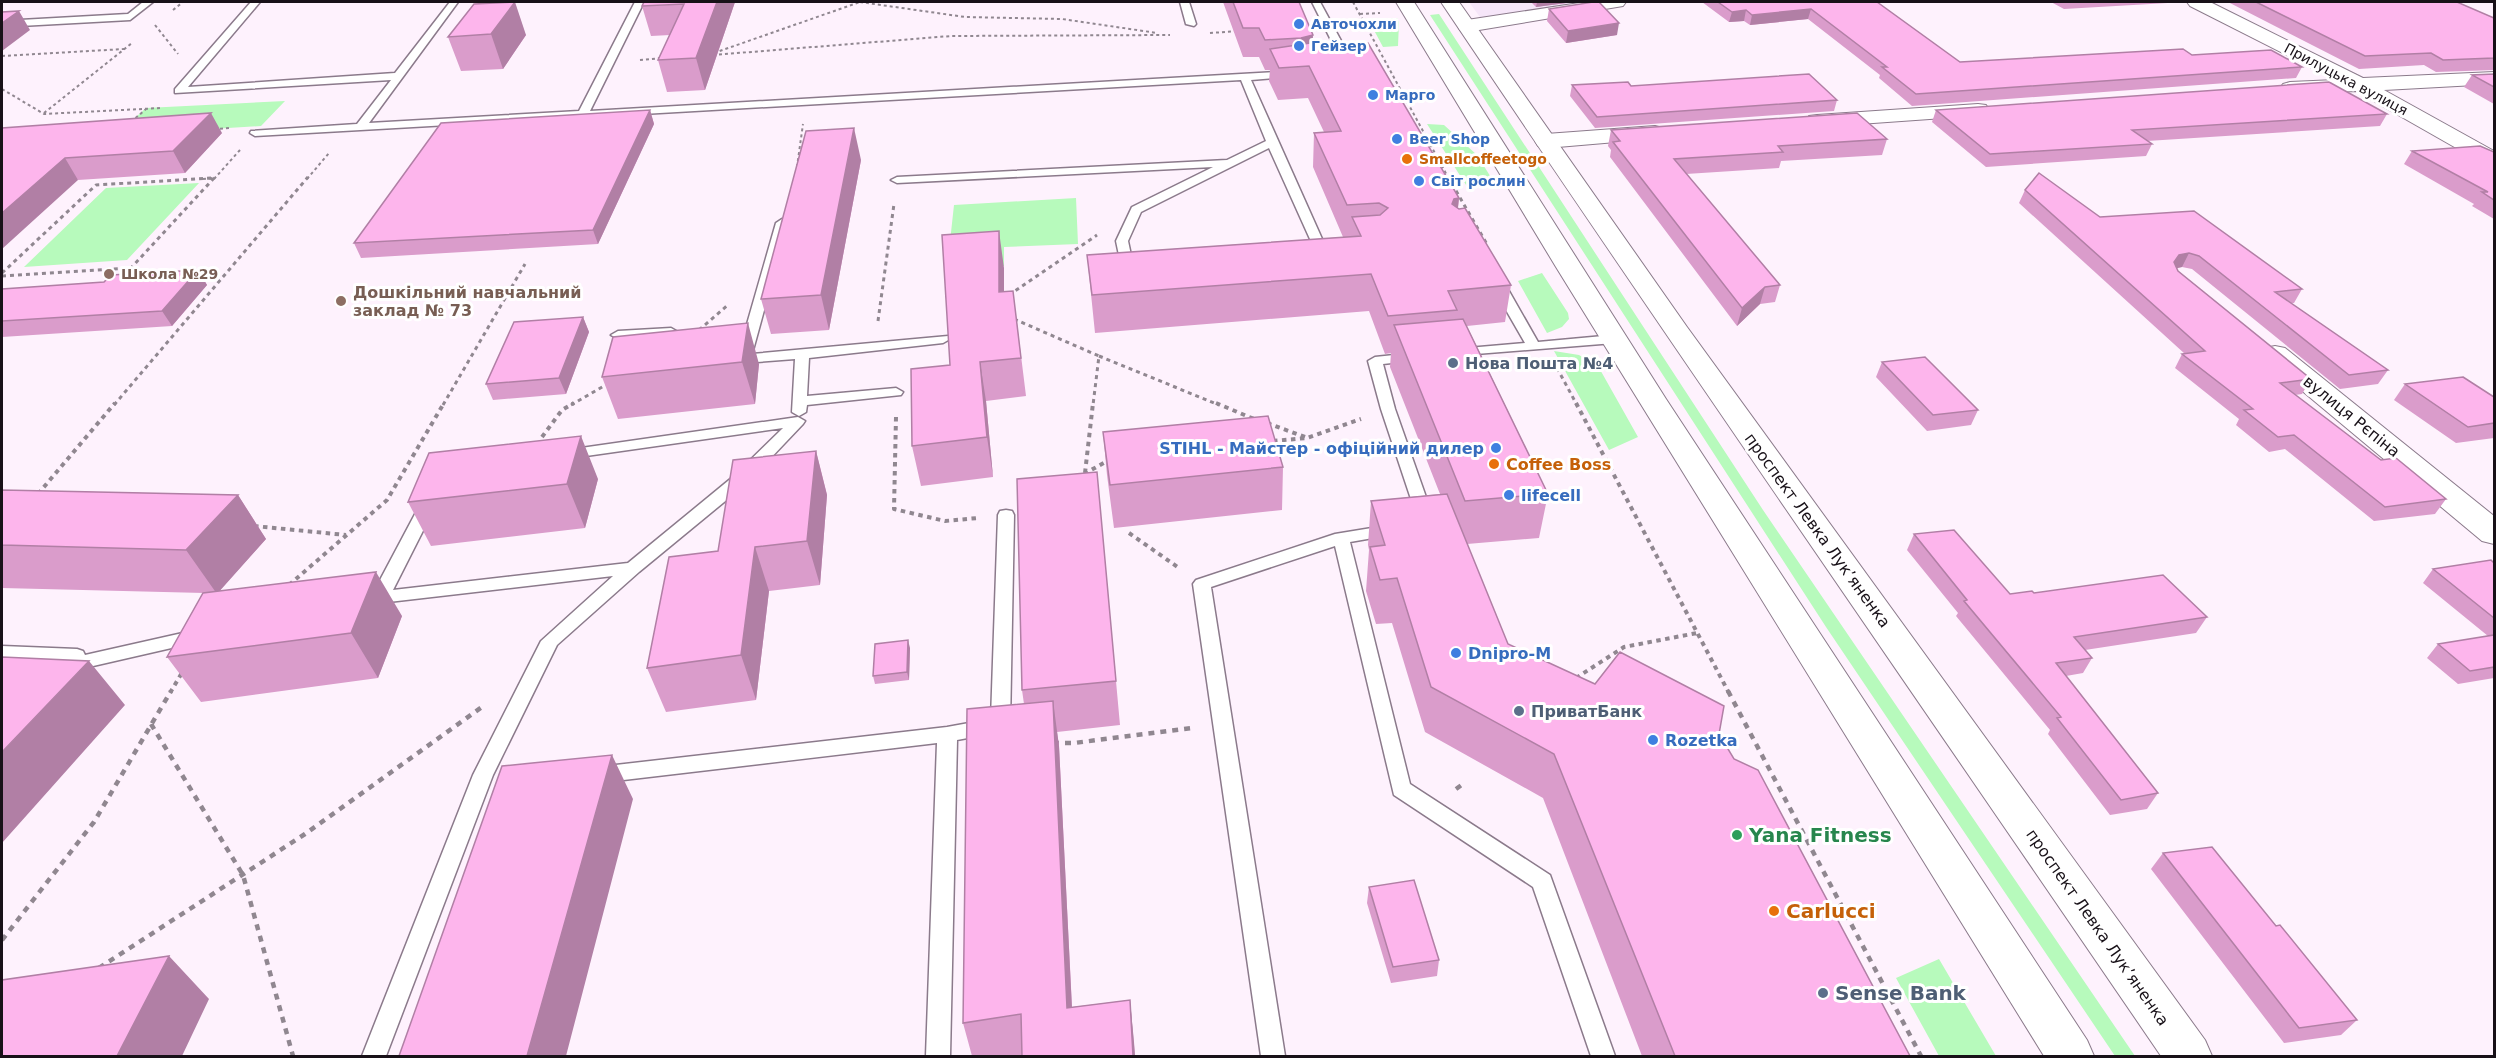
<svg xmlns="http://www.w3.org/2000/svg" width="2496" height="1058" font-family="'DejaVu Sans',sans-serif">
  <rect width="100%" height="100%" fill="#fef2fd"/>
  <path fill="#f6e6f9" d="M 1469,2 L 1603,2 L 1485,24 Z"/>
  <path fill="#b7fabc" d="M 1439,14 L 1763,510 L 2135,1056 L 2115,1056 L 1826,627 L 1430,15 Z
    M 1397,18 L 1399,22 L 1398,46 L 1383,47 L 1368,19 Z
    M 285,101 L 261,126 L 116,135 L 146,108 Z
    M 1427,124 L 1444,125 L 1477,155 L 1492,179 L 1468,188 Z
    M 199,183 L 127,260 L 24,267 L 106,188 Z
    M 1076,198 L 1078,244 L 1004,247 L 1004,266 L 947,269 L 954,205 Z
    M 1542,273 L 1568,313 L 1569,319 L 1562,327 L 1547,333 L 1518,281 Z
    M 1554,351 L 1579,355 L 1598,366 L 1638,437 L 1609,450 Z
    M 1939,959 L 1996,1056 L 1939,1056 L 1896,978 Z"/>
  <g fill="none" stroke-linecap="round" stroke-linejoin="round">
    <g stroke="#8b7a8b" stroke-width="3">
      <path id="service" d="M 143,2 L 153,2 L 130,20 L 2,27 L 2,21 L 128,14 Z
        M 251,2 L 260,2 L 188,87 L 395,73 L 450,2 L 458,2 L 369,123 L 579,111 L 635,2 L 644,2 L 590,111 L 1292,71 L 1297,74 L 1296,76 L 1251,80 L 1331,259 L 1325,263 L 1319,259 L 1269,148 L 1141,212 L 1128,241 L 1135,274 L 1129,278 L 1123,274 L 1116,241 L 1132,207 L 1213,167 L 897,183 L 891,180 L 897,177 L 1227,160 L 1266,141 L 1241,80 L 255,136 L 250,133 L 251,131 L 357,124 L 391,80 L 175,93 L 175,89 Z
        M 1180,2 L 1189,2 L 1196,24 L 1194,26 L 1186,24 Z
        M 1312,2 L 1320,2 L 1346,50 L 1335,65 L 1326,63 L 1336,50 Z
        M 782,219 L 788,223 L 752,354 L 948,336 L 950,339 L 943,343 L 809,358 L 807,396 L 896,388 L 903,392 L 901,395 L 807,405 L 806,412 L 799,416 L 792,412 L 795,359 L 744,363 L 737,359 L 776,223 Z
        M 1498,280 L 1505,284 L 1538,342 L 1614,335 L 1621,339 L 1614,343 L 1451,356 L 1449,353 L 1456,349 L 1525,343 L 1491,284 Z
        M 671,328 L 678,332 L 676,335 L 618,339 L 611,335 L 618,331 Z
        M 1413,353 L 1420,357 L 1418,360 L 1383,364 L 1395,409 L 1433,517 L 1431,521 L 1419,521 L 1417,517 L 1381,409 L 1368,361 L 1375,357 Z
        M 798,417 L 805,421 L 803,424 L 746,484 L 639,572 L 557,645 L 493,775 L 386,1056 L 362,1056 L 473,775 L 541,641 L 613,576 L 380,603 L 374,601 L 371,597 L 423,499 L 435,499 L 437,503 L 393,590 L 628,563 L 734,476 L 783,428 L 565,459 L 560,457 L 557,454 L 560,451 Z
        M 1006,510 L 1012,511 L 1014,515 L 1010,725 L 1007,730 L 1000,732 L 957,740 L 950,1056 L 926,1056 L 937,743 L 598,783 L 591,781 L 588,775 L 591,769 L 598,767 L 947,727 L 991,719 L 998,515 L 1000,511 Z
        M 1390,525 L 1396,526 L 1398,530 L 1396,534 L 1350,542 L 1410,784 L 1550,875 L 1615,1056 L 1591,1056 L 1533,887 L 1394,795 L 1335,546 L 1211,587 L 1285,1056 L 1261,1056 L 1193,584 L 1196,580 L 1335,534 Z
        M 196,630 L 202,631 L 205,636 L 202,641 L 80,669 L 72,674 L 65,672 L 63,667 L 65,662 L 2,659 L 2,646 L 77,649 L 83,651 L 85,655 Z"/>
    </g>
    <g stroke="#8b7a8b" stroke-width="2">
      <path id="minor" d="M 1586,2 L 1626,2 L 1623,6 L 1467,32 L 1460,30 L 1458,26 L 1460,22 L 1467,20 Z
        M 2187,2 L 2210,2 L 2363,78 L 2494,72 L 2494,84 L 2384,90 L 2494,151 L 2494,167 L 2486,165 L 2356,91 L 2290,94 L 2283,92 L 2280,88 L 2283,84 L 2290,82 L 2336,80 L 2190,6 Z
        M 1978,104 L 1986,105 L 1989,110 L 1986,115 L 1817,127 L 1809,126 L 1806,121 L 1809,116 L 1817,115 Z
        M 1655,126 L 1663,128 L 1666,133 L 1663,138 L 1546,148 L 1538,146 L 1535,141 L 1538,136 L 1546,134 Z
        M 2275,346 L 2285,348 L 2494,516 L 2494,544 L 2482,541 L 2265,360 L 2261,354 L 2265,348 Z"/>
    </g>
    <g stroke="#8b7a8b" stroke-width="2">
      <path id="secondary" d="M 1396,2 L 1414,2 L 1666,399 L 2087,1040 L 2094,1056 L 2044,1056 L 1556,267 Z
        M 1441,2 L 1459,2 L 1687,327 L 2205,1040 L 2212,1056 L 2161,1056 C 1921,704 1678,355 1441,2 Z"/>
    </g>
    <path stroke="#908790" stroke-width="2" stroke-dasharray="3 3" stroke-linecap="butt" d="M 860,2 L 965,17 L 1062,19 L 1157,33
      M 1353,2 L 1449,179
      M 173,10 L 183,2
      M 1360,14 L 1380,13
      M 155,25 L 178,54
      M 1210,33 L 1239,31
      M 714,53 L 860,2
      M 713,55 L 951,36 L 1170,35
      M 2,56 L 124,49
      M 640,60 L 662,58
      M 2,89 L 44,114 L 161,108
      M 44,113 L 132,43
      M 131,122 L 146,109
      M 214,129 L 231,128
      M 797,167 L 803,124
      M 203,179 L 213,178
      M 214,179 L 240,150
      M 307,179 L 329,153"/>
    <path stroke="#908790" stroke-width="3" stroke-dasharray="4 4" stroke-linecap="butt" d="M 1448,177 L 1488,246
      M 2,273 L 96,185 L 213,178
      M 2,276 L 131,268 L 215,177
      M 1009,295 L 1097,235
      M 1014,319 L 1099,356 L 1093,405
      M 878,321 L 894,204
      M 699,330 L 729,304
      M 1099,356 L 1219,405
      M 1557,368 L 1577,405
      M 114,405 L 308,177
      M 443,405 L 525,264
      M 571,405 L 609,383"/>
    <path stroke="#908790" stroke-width="4" stroke-dasharray="4.5 4.5" stroke-linecap="butt" d="M 1216,403 L 1254,419
      M 1576,403 L 1729,693
      M 896,417 L 894,509 L 945,521 L 978,518
      M 1267,423 L 1305,437
      M 542,437 L 562,410 L 574,403
      M 1273,441 L 1307,438 L 1361,419
      M 1085,473 L 1093,403
      M 1084,474 L 1109,460
      M 38,494 L 115,403
      M 254,526 L 346,535
      M 1129,533 L 1179,568
      M 289,585 L 387,500 L 444,403
      M 1576,678 L 1624,647 L 1697,633
      M 170,693 L 183,671"/>
    <path stroke="#908790" stroke-width="4.5" stroke-dasharray="6 6" stroke-linecap="butt" d="M 1728,691 L 1921,1056
      M 151,724 L 243,875 L 293,1056
      M 1053,743 L 1074,743 L 1192,728
      M 1456,789 L 1463,784
      M 2,940 L 94,822 L 171,691
      M 99,968 L 305,834 L 482,707"/>
    <use href="#service" fill="#fff" fill-rule="evenodd"/>
    <use href="#minor" fill="#fff" fill-rule="evenodd"/>
    <use href="#secondary" fill="#fff" fill-rule="evenodd"/>
  </g>
  <path fill="#da9ccb" d="M 735,2 L 705,90 L 667,92 L 658,60 L 670,35 L 651,36 L 642,6 Z
    M 1223,2 L 1300,2 L 1300,5 L 1313,43 L 1319,46 L 1459,198 L 1458,208 L 1511,285 L 1505,322 L 1467,326 L 1548,494 L 1539,538 L 1467,544 L 1508,644 L 1595,684 L 1719,734 L 1910,1056 L 1642,1056 L 1543,798 L 1425,732 L 1392,623 L 1376,624 L 1366,591 L 1369,550 L 1368,545 L 1371,501 L 1440,494 L 1390,367 L 1391,353 L 1385,354 L 1369,311 L 1095,333 L 1087,255 L 1343,237 L 1313,167 L 1314,133 L 1324,132 L 1308,98 L 1278,100 L 1269,81 L 1270,70 L 1265,70 L 1259,57 L 1243,57 Z
    M 1531,2 L 1574,2 L 1536,7 Z
    M 1702,2 L 1877,2 L 1960,62 L 2192,55 L 2302,67 L 2296,78 L 1912,106 L 1879,78 L 1880,75 L 1808,19 L 1750,25 L 1744,21 L 1729,22 Z
    M 2051,2 L 2185,2 L 2064,9 Z
    M 2228,2 L 2457,2 L 2494,18 L 2494,70 L 2436,72 L 2424,65 L 2359,69 Z
    M 474,4 L 526,35 L 503,69 L 461,71 L 448,37 Z
    M 1549,9 L 1617,35 L 1566,43 L 1547,21 Z
    M 2494,74 L 2494,104 L 2464,87 L 2472,75 Z
    M 1572,85 L 1631,86 L 1837,100 L 1834,111 L 1595,128 L 1570,96 Z
    M 650,110 L 654,124 L 598,244 L 361,258 L 354,243 Z
    M 1936,110 L 2387,114 L 2380,126 L 2147,141 L 2152,144 L 2146,156 L 1986,167 L 1932,122 Z
    M 2,128 L 222,133 L 185,173 L 78,180 Z
    M 1611,130 L 1887,139 L 1882,155 L 1781,161 L 1779,168 L 1686,174 L 1780,285 L 1775,302 L 1760,304 L 1737,326 L 1610,157 L 1611,150 L 1608,146 Z
    M 2412,151 L 2494,152 L 2494,219 L 2472,206 L 2474,204 L 2404,164 Z
    M 861,160 L 829,330 L 771,334 L 761,299 Z
    M 2025,190 L 2302,289 L 2294,303 L 2291,303 L 2388,370 L 2378,384 L 2340,389 L 2192,269 L 2182,267 L 2177,268 L 2178,271 L 2311,379 L 2302,394 L 2295,395 L 2381,460 L 2446,499 L 2435,514 L 2374,521 L 2285,449 L 2269,452 L 2236,425 L 2239,419 L 2175,368 L 2182,354 L 2185,354 L 2019,203 Z
    M 1004,268 L 1004,292 L 1013,291 L 1026,396 L 986,401 L 993,477 L 921,486 L 912,446 L 950,365 Z
    M 198,270 L 207,285 L 172,326 L 2,337 L 2,289 L 104,282 Z
    M 583,317 L 589,332 L 566,394 L 493,400 L 486,384 Z
    M 613,337 L 759,364 L 755,404 L 618,419 L 602,377 Z
    M 1882,362 L 1978,410 L 1971,425 L 1927,431 L 1876,377 Z
    M 2405,384 L 2494,397 L 2494,438 L 2456,443 L 2394,400 Z
    M 1103,432 L 1283,467 L 1282,510 L 1114,528 L 1107,475 Z
    M 816,451 L 827,495 L 820,585 L 769,591 L 756,700 L 666,712 L 647,668 L 718,551 Z
    M 1097,472 L 1120,725 L 1057,732 L 1059,746 L 1072,1007 L 1130,1000 L 1135,1056 L 972,1056 L 963,1023 L 1024,704 L 1022,690 Z
    M 598,479 L 585,528 L 431,546 L 408,502 Z
    M 2,490 L 238,495 L 266,539 L 219,591 L 402,616 L 378,678 L 201,702 L 167,657 L 204,593 L 2,588 Z
    M 1914,534 L 2010,594 L 2034,593 L 2207,617 L 2196,633 L 2085,650 L 2092,658 L 2083,673 L 2066,676 L 2158,793 L 2147,809 L 2110,815 L 2048,734 L 2050,730 L 1956,616 L 1958,613 L 1907,550 Z
    M 2494,563 L 2494,678 L 2458,684 L 2427,658 L 2438,644 L 2488,636 L 2423,583 L 2433,569 Z
    M 910,648 L 909,680 L 875,684 L 873,676 Z
    M 2163,853 L 2276,926 L 2357,1020 L 2341,1035 L 2284,1043 L 2151,869 Z
    M 1369,887 L 1439,960 L 1437,976 L 1391,983 L 1367,903 Z"/>
  <path fill="#b17fa5" d="M 515,2 L 526,35 L 503,69 L 491,34 Z
    M 717,2 L 735,2 L 705,90 L 696,58 Z
    M 1537,2 L 1574,2 L 1536,7 Z
    M 1811,9 L 1808,19 L 1750,25 L 1752,15 Z
    M 1746,10 L 1744,21 L 1729,22 L 1732,12 Z
    M 19,11 L 30,30 L 2,51 L 2,23 Z
    M 1619,23 L 1617,35 L 1566,43 L 1568,31 Z
    M 1313,35 L 1312,64 L 1301,66 L 1301,38 Z
    M 650,110 L 654,124 L 598,244 L 593,230 Z
    M 211,113 L 222,133 L 185,173 L 173,151 Z
    M 854,128 L 861,160 L 829,330 L 821,295 Z
    M 65,158 L 78,180 L 2,249 L 2,213 Z
    M 1459,198 L 1455,233 L 1452,204 L 1454,199 Z
    M 999,231 L 1004,268 L 1004,330 L 999,292 Z
    M 2189,253 L 2182,267 L 2173,269 L 2174,262 L 2179,255 Z
    M 198,270 L 207,285 L 172,326 L 162,311 Z
    M 1765,287 L 1760,304 L 1737,326 L 1742,308 Z
    M 583,317 L 589,332 L 566,394 L 559,378 Z
    M 748,323 L 759,364 L 755,404 L 742,362 Z
    M 980,362 L 986,401 L 993,477 L 987,437 Z
    M 581,436 L 598,479 L 585,528 L 567,484 Z
    M 816,451 L 827,495 L 820,585 L 807,541 Z
    M 238,495 L 266,539 L 217,594 L 186,550 Z
    M 755,547 L 769,591 L 756,700 L 741,655 Z
    M 376,572 L 402,616 L 378,678 L 351,633 Z
    M 908,640 L 910,648 L 909,680 L 907,672 Z
    M 89,661 L 125,705 L 2,843 L 2,752 Z
    M 1053,701 L 1059,746 L 1074,1050 L 1067,1008 Z
    M 612,755 L 633,799 L 566,1056 L 527,1056 Z
    M 169,956 L 209,999 L 182,1056 L 117,1056 Z
    M 1130,1000 L 1134,1042 L 1135,1056 L 1133,1056 Z"/>
  <path fill="#fdb5ec" stroke="#b17fa5" stroke-width="1.5" d="M 515,2 L 491,34 L 448,37 L 474,4 Z
    M 644,2 L 717,2 L 696,58 L 658,60 L 684,4 L 642,6 Z
    M 1233,2 L 1299,2 L 1313,35 L 1301,38 L 1265,40 L 1259,28 L 1243,28 Z
    M 1593,2 L 1599,2 L 1619,23 L 1568,31 L 1549,9 Z
    M 1718,2 L 1877,2 L 1960,62 L 2183,49 L 2192,55 L 2271,50 L 2302,67 L 1916,94 L 1882,67 L 1887,67 L 1811,9 L 1752,15 L 1746,10 L 1732,12 Z
    M 2256,2 L 2457,2 L 2494,18 L 2494,58 L 2443,60 L 2431,53 L 2365,56 Z
    M 19,11 L 2,23 L 2,12 Z
    M 1317,42 L 1319,46 L 1368,43 L 1459,198 L 1454,199 L 1452,204 L 1459,209 L 1465,208 L 1511,285 L 1448,291 L 1457,310 L 1388,316 L 1371,274 L 1092,295 L 1087,255 L 1361,236 L 1352,217 L 1380,215 L 1388,208 L 1379,203 L 1347,205 L 1314,133 L 1341,131 L 1309,66 L 1279,68 L 1270,49 Z
    M 1809,74 L 1837,100 L 1597,117 L 1572,85 L 1628,82 L 1631,86 Z
    M 2494,74 L 2494,87 L 2472,75 Z
    M 2329,82 L 2387,114 L 2132,130 L 2152,144 L 1990,154 L 1936,110 Z
    M 650,110 L 593,230 L 354,243 L 441,123 Z
    M 211,113 L 173,151 L 65,158 L 2,213 L 2,128 Z
    M 1857,113 L 1887,139 L 1778,146 L 1783,152 L 1674,159 L 1780,285 L 1765,287 L 1742,308 L 1613,142 L 1620,141 L 1611,130 Z
    M 854,128 L 821,295 L 761,299 L 806,131 Z
    M 2480,146 L 2494,152 L 2494,200 L 2482,192 L 2488,192 L 2412,151 Z
    M 2039,173 L 2100,217 L 2194,211 L 2302,289 L 2275,292 L 2388,370 L 2349,375 L 2199,256 L 2189,253 L 2179,255 L 2174,262 L 2178,271 L 2311,379 L 2280,383 L 2381,460 L 2396,458 L 2446,499 L 2385,507 L 2294,435 L 2278,437 L 2244,410 L 2253,409 L 2182,354 L 2205,351 L 2025,190 Z
    M 999,231 L 999,292 L 1013,291 L 1021,358 L 980,362 L 987,437 L 912,446 L 911,369 L 950,365 L 942,235 Z
    M 198,270 L 162,311 L 2,321 L 2,289 L 104,282 L 111,275 Z
    M 583,317 L 559,378 L 486,384 L 514,322 Z
    M 1463,319 L 1548,494 L 1465,501 L 1394,325 Z
    M 748,323 L 742,362 L 602,377 L 613,337 Z
    M 1925,357 L 1978,410 L 1933,415 L 1882,362 Z
    M 2463,377 L 2494,397 L 2494,423 L 2468,427 L 2405,384 Z
    M 1268,416 L 1283,467 L 1110,485 L 1103,432 Z
    M 581,436 L 567,484 L 408,502 L 429,453 Z
    M 816,451 L 807,541 L 755,547 L 741,655 L 647,668 L 669,557 L 718,551 L 733,460 Z
    M 1097,472 L 1116,681 L 1022,690 L 1017,479 Z
    M 2,490 L 238,495 L 186,550 L 2,545 Z
    M 1447,494 L 1508,644 L 1595,684 L 1620,652 L 1724,706 L 1719,734 L 1734,759 L 1758,770 L 1910,1056 L 1675,1056 L 1554,754 L 1431,687 L 1397,578 L 1380,580 L 1370,547 L 1385,545 L 1371,501 Z
    M 1954,530 L 2010,594 L 2032,591 L 2034,593 L 2163,575 L 2207,617 L 2074,637 L 2092,658 L 2056,663 L 2158,793 L 2121,800 L 2057,718 L 2061,717 L 1964,601 L 1967,600 L 1914,534 Z
    M 2491,560 L 2494,563 L 2494,618 L 2433,569 Z
    M 376,572 L 351,633 L 167,657 L 203,593 Z
    M 2494,635 L 2494,667 L 2470,671 L 2438,644 Z
    M 908,640 L 907,672 L 873,676 L 875,644 Z
    M 2,657 L 89,661 L 2,752 Z
    M 1053,701 L 1067,1008 L 1130,1000 L 1133,1056 L 1022,1056 L 1021,1014 L 963,1023 L 967,709 Z
    M 612,755 L 527,1056 L 399,1056 L 502,766 Z
    M 2212,847 L 2276,926 L 2280,925 L 2357,1020 L 2299,1028 L 2163,853 Z
    M 1414,880 L 1439,960 L 1393,967 L 1369,887 Z
    M 169,956 L 117,1056 L 2,1056 L 2,980 Z"/>
  <g fill="#3f7fe0" stroke="#fff" stroke-width="2">
    <circle cx="1299" cy="24" r="6"/>
    <circle cx="1299" cy="46" r="6"/>
    <circle cx="1373" cy="95" r="6"/>
    <circle cx="1397" cy="139" r="6"/>
    <circle cx="1419" cy="181" r="6"/>
    <circle cx="1496" cy="448" r="6"/>
    <circle cx="1509" cy="495" r="6"/>
    <circle cx="1456" cy="653" r="6"/>
    <circle cx="1653" cy="740" r="6"/>
  </g>
  <g fill="#e8710a" stroke="#fff" stroke-width="2">
    <circle cx="1407" cy="159" r="6"/>
    <circle cx="1494" cy="464" r="6"/>
    <circle cx="1774" cy="911" r="6"/>
  </g>
  <g fill="#8d6e63" stroke="#fff" stroke-width="2">
    <circle cx="109" cy="274" r="6"/>
    <circle cx="341" cy="301" r="6"/>
  </g>
  <g fill="#5c6f8a" stroke="#fff" stroke-width="2">
    <circle cx="1453" cy="363" r="6"/>
    <circle cx="1519" cy="711" r="6"/>
    <circle cx="1823" cy="993" r="6"/>
  </g>
  <circle fill="#2e9e5b" stroke="#fff" stroke-width="2" cx="1737" cy="835" r="6"/>
  <g text-anchor="middle" stroke-width="6" stroke-linejoin="round" paint-order="stroke">
    <g font-size="14" font-weight="bold" fill="#366cbe" stroke="#fff" text-anchor="start">
      <text x="1311" y="29">Авточохли</text>
      <text x="1311" y="51">Гейзер</text>
      <text x="1385" y="100">Марго</text>
      <text x="1409" y="144">Beer Shop</text>
      <text x="1431" y="186">Світ рослин</text>
    </g>
    <g font-size="14" fill="#181118" stroke="#fff">
      <text transform="translate(2346 79) rotate(28)" y="5">Прилуцька вулиця</text>
    </g>
    <g font-size="14" font-weight="bold" fill="#c56008" stroke="#fff" text-anchor="start">
      <text x="1419" y="164">Smallcoffeetogo</text>
    </g>
    <g font-size="14" font-weight="bold" fill="#785e54" stroke="#fff" text-anchor="start">
      <text x="121" y="279">Школа №29</text>
    </g>
    <g font-size="16" font-weight="bold" fill="#785e54" stroke="#fff" text-anchor="start">
      <text x="353" y="298">Дошкільний навчальний<tspan x="353" dy="18">заклад № 73</tspan></text>
    </g>
    <g font-size="16" font-weight="bold" fill="#4e5e75" stroke="#fff" text-anchor="start">
      <text x="1465" y="369">Нова Пошта №4</text>
      <text x="1531" y="717">ПриватБанк</text>
    </g>
    <g font-size="16" fill="#181118" stroke="#fff">
      <text transform="translate(2352 416) rotate(39)" y="6">вулиця Рєпіна</text>
      <text transform="translate(1818 530) rotate(54)" y="6">проспект Левка Лукʼяненка</text>
      <text transform="translate(2098 927) rotate(55)" y="6">проспект Левка Лукʼяненка</text>
    </g>
    <g font-size="16" font-weight="bold" fill="#366cbe" stroke="#fff" text-anchor="start">
      <text x="1484" y="454" text-anchor="end">STIHL - Майстер - офіційний дилер</text>
      <text x="1521" y="501">lifecell</text>
      <text x="1468" y="659">Dnipro-M</text>
      <text x="1665" y="746">Rozetka</text>
    </g>
    <g font-size="16" font-weight="bold" fill="#c56008" stroke="#fff" text-anchor="start">
      <text x="1506" y="470">Coffee Boss</text>
    </g>
    <g font-size="20" font-weight="bold" fill="#27864d" stroke="#fff" text-anchor="start">
      <text x="1749" y="842">Yana Fitness</text>
    </g>
    <g font-size="20" font-weight="bold" fill="#c56008" stroke="#fff" text-anchor="start">
      <text x="1786" y="918">Carlucci</text>
    </g>
    <g font-size="20" font-weight="bold" fill="#4e5e75" stroke="#fff" text-anchor="start">
      <text x="1835" y="1000">Sense Bank</text>
    </g>
  </g>
  <rect width="2496" height="1058" fill="none" stroke="#181118" stroke-width="6"/>
</svg>
